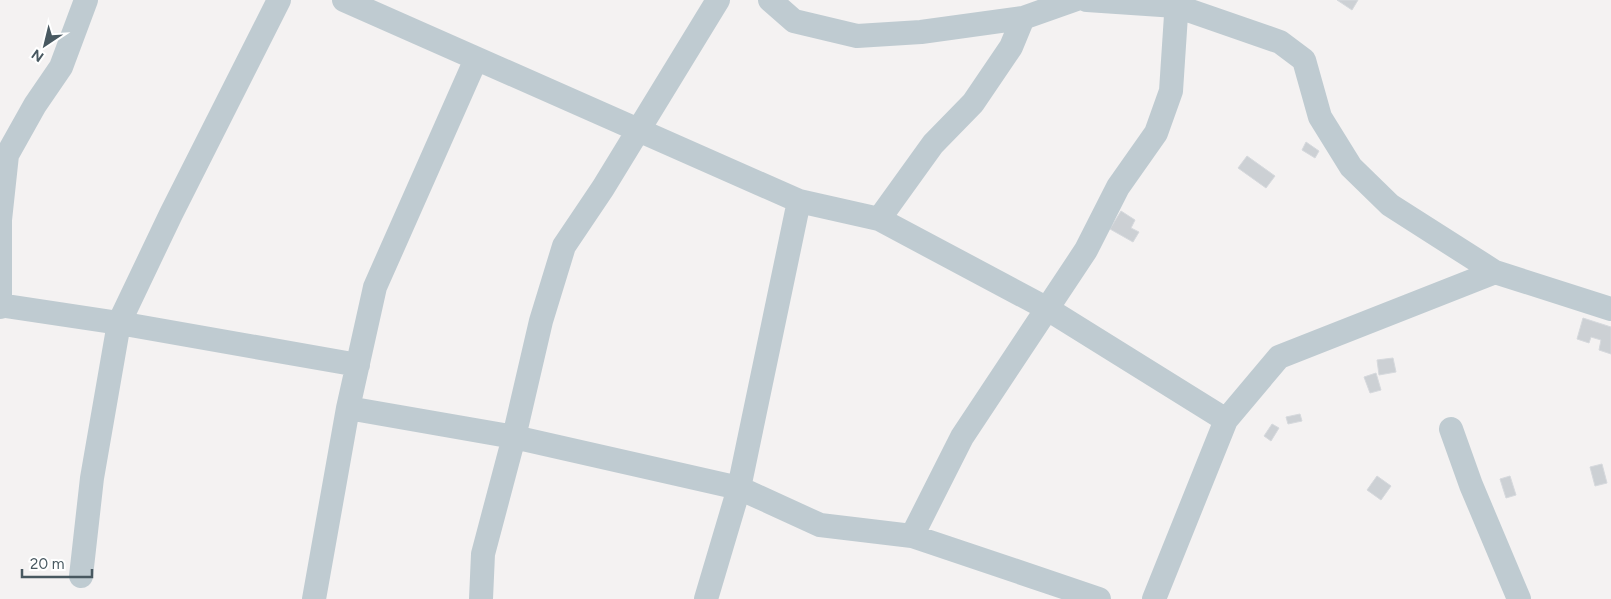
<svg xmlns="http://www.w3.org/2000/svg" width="1611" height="599" font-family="Figtree,sans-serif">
  <rect width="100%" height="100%" fill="#f4f2f2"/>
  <path fill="#ccd0d4" stroke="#d6d9dd" d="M 1337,0 L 1358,0 L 1352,10 Z
    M 1306,142 L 1319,151 L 1315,158 L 1302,150 Z
    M 1247,156 L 1275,176 L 1266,188 L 1238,168 Z
    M 1121,211 L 1135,220 L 1131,228 L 1139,232 L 1133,242 L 1110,229 Z
    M 1583,318 L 1611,327 L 1611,354 L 1599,350 L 1601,340 L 1591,337 L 1589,343 L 1577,339 Z
    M 1393,358 L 1396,372 L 1379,375 L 1377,360 Z
    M 1376,373 L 1381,390 L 1370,393 L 1364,377 Z
    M 1300,414 L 1302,421 L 1288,424 L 1286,417 Z
    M 1272,424 L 1279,428 L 1271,441 L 1264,436 Z
    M 1602,464 L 1607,483 L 1595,486 L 1590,467 Z
    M 1377,476 L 1391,486 L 1381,500 L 1367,490 Z
    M 1510,476 L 1516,495 L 1506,498 L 1500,479 Z"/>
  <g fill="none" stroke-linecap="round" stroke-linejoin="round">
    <path stroke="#bfcbd1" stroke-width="24" d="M 344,0 L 799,201 L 879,219 L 1046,308 L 1226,420
      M 770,0 L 794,21 L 857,36 L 921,32 L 1023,18 L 1074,0
      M 1087,0 L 1176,6 L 1280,42 L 1304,60 L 1320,117 L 1351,167 L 1390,205 L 1495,272
      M 879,219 L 933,144 L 973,103 L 1011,47 L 1023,18
      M 0,305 L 119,323 L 358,365
      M 0,307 L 0,220 L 7,155 L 35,105 L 61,67 L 86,0
      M 348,408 L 514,437 L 739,488 L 820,525 L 912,536 L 1099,599
      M 1451,429 L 1471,485 L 1519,599
      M 912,536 L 962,437 L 1086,250 L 1118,187 L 1156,133 L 1171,91 L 1177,0
      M 81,576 L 92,478 L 119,323 L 171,214 L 279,0
      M 314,599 L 348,408 L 375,287 L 472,68
      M 481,599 L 483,554 L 514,437 L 541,321 L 564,246 L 603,188 L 718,0
      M 706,599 L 739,488 L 799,201
      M 1154,599 L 1226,420 L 1279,357 L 1495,272 L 1611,309"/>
  </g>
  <g transform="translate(45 45) rotate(215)" stroke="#ffffff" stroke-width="4" paint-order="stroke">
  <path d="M0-4L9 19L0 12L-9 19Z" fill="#485860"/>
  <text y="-8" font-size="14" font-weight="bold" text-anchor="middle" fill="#485860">N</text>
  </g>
  <path d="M22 569v8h70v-8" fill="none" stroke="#485860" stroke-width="2.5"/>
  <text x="30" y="569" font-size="15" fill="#485860" stroke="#ffffff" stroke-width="4" paint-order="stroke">20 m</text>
</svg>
